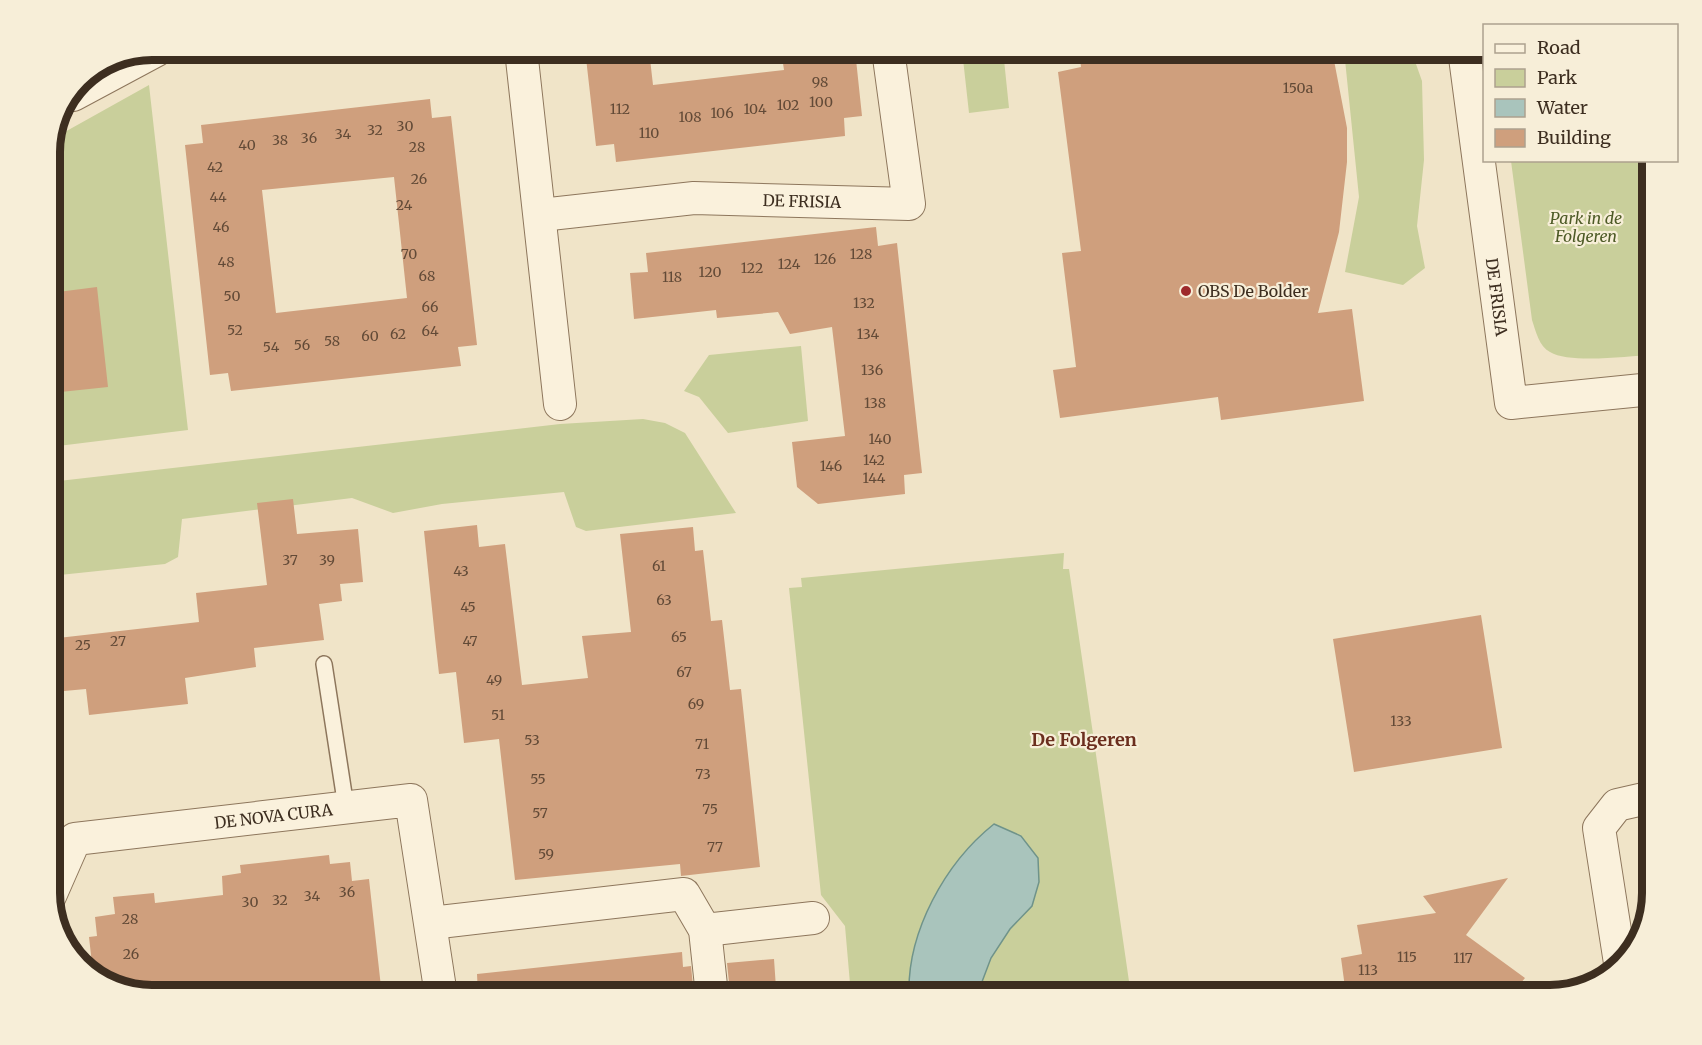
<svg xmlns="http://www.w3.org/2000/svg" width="1702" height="1045" font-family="Merriweather,serif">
  <rect width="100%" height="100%" fill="#f0e4c8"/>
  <path fill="#c9cf9b" d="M 962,50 L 1003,50 L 1009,108 L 969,113 Z
    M 1344,50 L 1411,50 L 1422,81 L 1424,160 L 1417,226 L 1425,268 L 1403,285 L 1345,272 L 1359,197 Z
    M 149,85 L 188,430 L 50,447 L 50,146 L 54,138 Z
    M 1511,161 L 1652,161 L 1652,355 C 1628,356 1570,364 1550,352 C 1539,346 1536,332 1532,320 Z
    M 801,346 L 808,421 L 728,433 L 699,397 L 684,391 L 709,355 Z
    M 643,419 L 665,423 L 685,433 L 736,513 L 586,531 L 576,527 L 564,492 L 442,504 L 393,513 L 352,498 L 182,519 L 178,557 L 165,564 L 50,576 L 50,482 L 560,424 Z
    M 1064,553 L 1063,569 L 1069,569 L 1131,995 L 851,995 L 845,926 L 821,895 L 789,588 L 802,587 L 801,578 Z"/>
  <path fill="#a9c4bc" stroke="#6f938a" stroke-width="1.5" d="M 994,824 L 1021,836 L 1038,858 L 1039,882 L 1032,906 L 1010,929 L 991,958 L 977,995 L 909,995 C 907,932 945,863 994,824 Z"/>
  <path fill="#cf9f7d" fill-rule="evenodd" d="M 604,50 L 649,50 L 653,85 L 784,70 L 781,50 L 855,50 L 862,116 L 844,118 L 845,136 L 616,162 L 614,144 L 596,146 L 586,58 L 604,56 Z
    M 1079,50 L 1332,50 L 1347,128 L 1347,162 L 1339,232 L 1318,313 L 1352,309 L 1364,401 L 1221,420 L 1218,397 L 1060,418 L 1053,370 L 1076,367 L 1062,253 L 1081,251 L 1058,72 L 1081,67 Z
    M 430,99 L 432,118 L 451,116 L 477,345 L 458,347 L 461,366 L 231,391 L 228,373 L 210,375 L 185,145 L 203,143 L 201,125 ZM 394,177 L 407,298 L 276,313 L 262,190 Z
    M 876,227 L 878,246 L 897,243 L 922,473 L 904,475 L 905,494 L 818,504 L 797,487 L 792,442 L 845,436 L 832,327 L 790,334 L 778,312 L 717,318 L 716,310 L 634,319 L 630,273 L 648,272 L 646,253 Z
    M 97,287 L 108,387 L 51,393 L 50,293 Z
    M 293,499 L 297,534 L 358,529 L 363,582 L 340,584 L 342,601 L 319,604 L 324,640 L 254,648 L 256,667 L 185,678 L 188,704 L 89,715 L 86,689 L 64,691 L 58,638 L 199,622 L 196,593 L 267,585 L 257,503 Z
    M 477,525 L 479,547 L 505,544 L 522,685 L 588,678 L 582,636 L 631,632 L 620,534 L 693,527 L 695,551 L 703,550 L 711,621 L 722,620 L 730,690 L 741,689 L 760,867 L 681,876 L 680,864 L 515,880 L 499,739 L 464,743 L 456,672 L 439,674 L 435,638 L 424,531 Z
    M 1481,615 L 1502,748 L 1354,772 L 1333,639 Z
    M 329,855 L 330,864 L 350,862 L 352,881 L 369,879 L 382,996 L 203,996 L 201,984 L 135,991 L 101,982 L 93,973 L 89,937 L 97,936 L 95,917 L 115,914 L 113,897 L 154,893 L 155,903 L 223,895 L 222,876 L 241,873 L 240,865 Z
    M 1508,878 L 1466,935 L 1525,978 L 1511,995 L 1346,995 L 1341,958 L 1362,954 L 1357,925 L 1436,913 L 1423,896 Z
    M 682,952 L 683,967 L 691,966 L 694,996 L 478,996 L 477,974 Z
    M 774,959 L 776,988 L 730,992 L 727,963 Z"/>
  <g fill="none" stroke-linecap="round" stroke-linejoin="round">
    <g stroke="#8d765c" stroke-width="18">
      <path id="service" d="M 324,664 L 346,807"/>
    </g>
    <g stroke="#8d765c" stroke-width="34">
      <g id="minor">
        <path d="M 521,50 L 560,404"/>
        <path id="s1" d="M 1464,50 L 1511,403 L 1652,389"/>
        <path d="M 73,95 L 157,50"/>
        <path id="s2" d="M 541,215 L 694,198 L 909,204 L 888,50"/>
        <path id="s3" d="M 50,896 L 75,839 L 411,800 L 441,995"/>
        <path d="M 431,923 L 684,894 L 705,930 L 712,995"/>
        <path d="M 705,930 L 813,918"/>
        <path d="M 1620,963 L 1599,828 L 1617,805 L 1652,797"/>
      </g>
    </g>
    <use href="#service" stroke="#faf1dc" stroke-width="15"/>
    <use href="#minor" stroke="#faf1dc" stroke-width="32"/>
  </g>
  <circle fill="#9e2a2b" stroke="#f7eed8" stroke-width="2" cx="1186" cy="291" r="6"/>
  <g text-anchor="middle" stroke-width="4.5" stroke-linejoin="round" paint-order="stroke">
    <g font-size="14" fill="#624a37">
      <text x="820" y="87">98</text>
      <text x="1298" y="93">150a</text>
      <text x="821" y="107">100</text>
      <text x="788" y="110">102</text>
      <text x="620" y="114">112</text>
      <text x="755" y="114">104</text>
      <text x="722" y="118">106</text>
      <text x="690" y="122">108</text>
      <text x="405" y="131">30</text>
      <text x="375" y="135">32</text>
      <text x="649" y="138">110</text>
      <text x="343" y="139">34</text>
      <text x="309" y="143">36</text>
      <text x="280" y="145">38</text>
      <text x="247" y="150">40</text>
      <text x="417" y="152">28</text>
      <text x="215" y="172">42</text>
      <text x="419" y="184">26</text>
      <text x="218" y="202">44</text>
      <text x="404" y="210">24</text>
      <text x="221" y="232">46</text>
      <text x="409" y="259">70</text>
      <text x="861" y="259">128</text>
      <text x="825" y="264">126</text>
      <text x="226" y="267">48</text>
      <text x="789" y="269">124</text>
      <text x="752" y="273">122</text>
      <text x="710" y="277">120</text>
      <text x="427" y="281">68</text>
      <text x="672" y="282">118</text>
      <text x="232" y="301">50</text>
      <text x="864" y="308">132</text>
      <text x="430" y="312">66</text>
      <text x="235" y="335">52</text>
      <text x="430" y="336">64</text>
      <text x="398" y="339">62</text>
      <text x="868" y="339">134</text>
      <text x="370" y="341">60</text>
      <text x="332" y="346">58</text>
      <text x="302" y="350">56</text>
      <text x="271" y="352">54</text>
      <text x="872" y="375">136</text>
      <text x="875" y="408">138</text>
      <text x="880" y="444">140</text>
      <text x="874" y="465">142</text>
      <text x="831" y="471">146</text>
      <text x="874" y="483">144</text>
      <text x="290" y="565">37</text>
      <text x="327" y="565">39</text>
      <text x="659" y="571">61</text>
      <text x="461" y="576">43</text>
      <text x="664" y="605">63</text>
      <text x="468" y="612">45</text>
      <text x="679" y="642">65</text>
      <text x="118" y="646">27</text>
      <text x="470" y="646">47</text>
      <text x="83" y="650">25</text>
      <text x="684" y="677">67</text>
      <text x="494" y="685">49</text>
      <text x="696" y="709">69</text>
      <text x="498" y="720">51</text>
      <text x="1401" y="726">133</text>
      <text x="532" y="745">53</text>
      <text x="702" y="749">71</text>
      <text x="703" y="779">73</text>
      <text x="538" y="784">55</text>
      <text x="710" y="814">75</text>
      <text x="540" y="818">57</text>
      <text x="715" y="852">77</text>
      <text x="546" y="859">59</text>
      <text x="347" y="897">36</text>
      <text x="312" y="901">34</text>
      <text x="280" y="905">32</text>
      <text x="250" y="907">30</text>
      <text x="130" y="924">28</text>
      <text x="131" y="959">26</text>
      <text x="1407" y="962">115</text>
      <text x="1463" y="963">117</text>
      <text x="1368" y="975">113</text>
    </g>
    <g font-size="16" fill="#3d2e20" stroke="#f7eed8">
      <text dy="6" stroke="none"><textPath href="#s2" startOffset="262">DE FRISIA</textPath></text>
      <text dy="6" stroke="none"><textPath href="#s1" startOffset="249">DE FRISIA</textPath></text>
      <text dy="6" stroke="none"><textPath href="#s3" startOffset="262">DE NOVA CURA</textPath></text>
    </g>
    <g font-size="16" font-style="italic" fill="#4d5a26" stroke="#f7eed8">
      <text x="1586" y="224">Park in de<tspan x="1586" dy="18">Folgeren</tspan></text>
    </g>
    <g font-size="16" fill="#3d2e20" stroke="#f7eed8" text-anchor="start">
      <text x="1198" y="297">OBS De Bolder</text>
    </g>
    <g font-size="18" font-weight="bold" fill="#6b2e1e" stroke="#f7eed8">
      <text x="1084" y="746">De Folgeren</text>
    </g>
  </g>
  <path d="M0 0H1702V1045H0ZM152 60H1550A92 92 0 0 1 1642 152V893A92 92 0 0 1 1550 985H152A92 92 0 0 1 60 893V152A92 92 0 0 1 152 60Z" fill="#f7eed8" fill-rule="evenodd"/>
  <path fill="none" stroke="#3d2e20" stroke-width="8" d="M152 60H1550A92 92 0 0 1 1642 152V893A92 92 0 0 1 1550 985H152A92 92 0 0 1 60 893V152A92 92 0 0 1 152 60Z"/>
  <rect x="1483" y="24" width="195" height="138" fill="#f7eed8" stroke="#ada18e" stroke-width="1.5"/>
  <rect x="1495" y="44" width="30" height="9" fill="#faf1dc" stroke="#ada18e" stroke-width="1.5"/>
  <text x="1537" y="54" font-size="18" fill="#3d2e20">Road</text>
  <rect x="1495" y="69" width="30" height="18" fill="#c9cf9b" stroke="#ada18e" stroke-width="1.5"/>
  <text x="1537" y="84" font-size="18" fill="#3d2e20">Park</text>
  <rect x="1495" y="99" width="30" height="18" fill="#a9c4bc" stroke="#ada18e" stroke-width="1.5"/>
  <text x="1537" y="114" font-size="18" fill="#3d2e20">Water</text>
  <rect x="1495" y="129" width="30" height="18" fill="#cf9f7d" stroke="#ada18e" stroke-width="1.5"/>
  <text x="1537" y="144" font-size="18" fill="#3d2e20">Building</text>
</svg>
